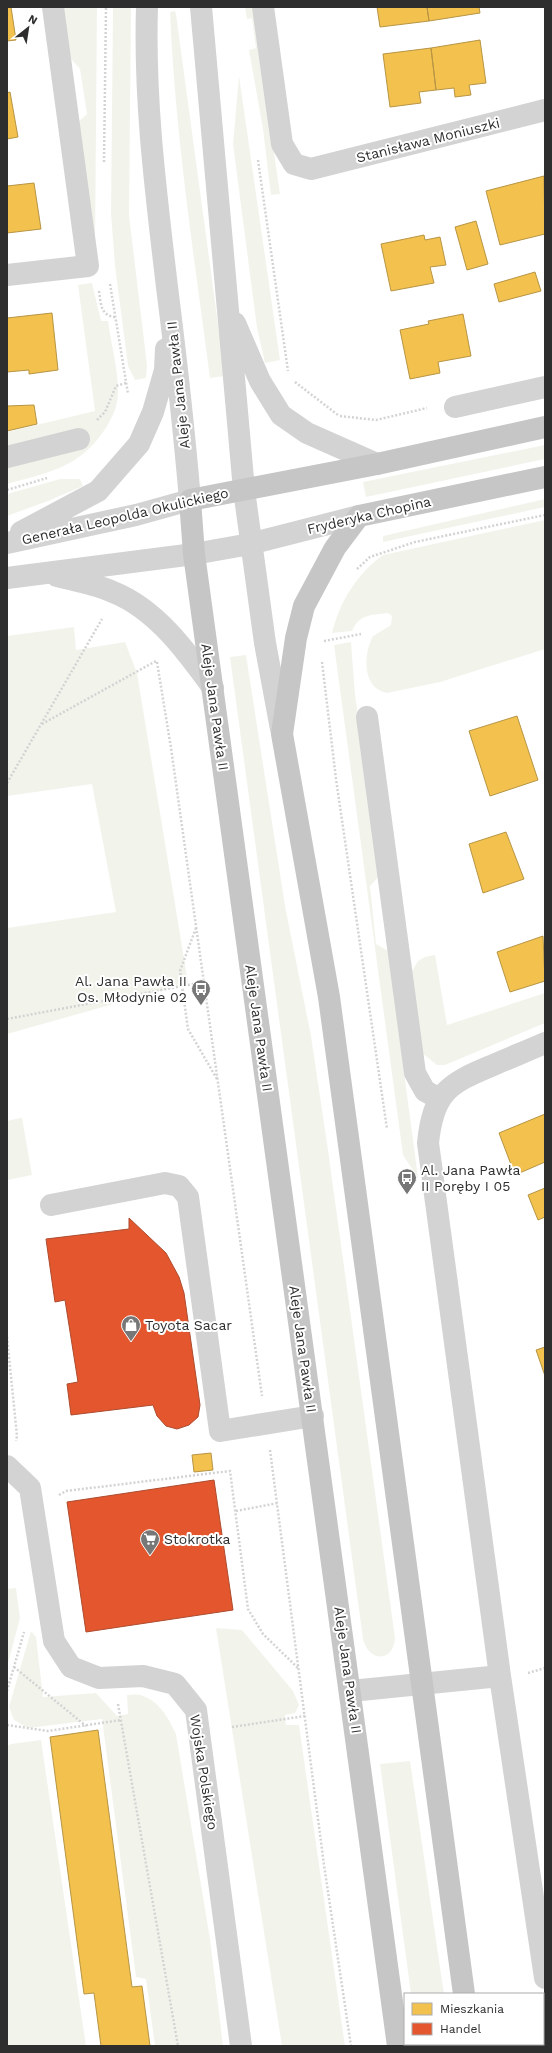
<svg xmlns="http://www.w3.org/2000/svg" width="552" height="2053" font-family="'Work Sans',sans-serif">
  <rect width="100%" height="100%" fill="#fff"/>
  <path fill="#f2f4ec" d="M 63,7 L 97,7 L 95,246 L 78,122 L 87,114 L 80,69 L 71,59 Z
    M 113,7 L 131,7 L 129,215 L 147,365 L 146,378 L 135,380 L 128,366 L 115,266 L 111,213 Z
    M 245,7 L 253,7 L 280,194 L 271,195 L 263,129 L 249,50 L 256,48 L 252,18 L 247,19 Z
    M 175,11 L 176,14 L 225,376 L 210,378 C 194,256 175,134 170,12 Z
    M 239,76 L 280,360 L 265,363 L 257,328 L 233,144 Z
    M 92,283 L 101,321 L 108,321 C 111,344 118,368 118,391 C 118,404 114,415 107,426 C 82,467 50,472 7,484 L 7,432 L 95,411 L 78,285 Z
    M 545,445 L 545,459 L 366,497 L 363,482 Z
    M 60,479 L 80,479 L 83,486 L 48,501 L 7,516 L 7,494 Z
    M 545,499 L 545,507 L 383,542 L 383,536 Z
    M 545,520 L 545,649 L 440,682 L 387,693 C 362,688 363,655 373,636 L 391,625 L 392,616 L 388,613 C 372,615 359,614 352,631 L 332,633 C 340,601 357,574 383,555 Z
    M 74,627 L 76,650 L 125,642 L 137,673 L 188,983 L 7,1034 L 7,928 L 116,912 L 92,784 L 7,796 L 7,636 Z
    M 351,642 L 355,695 L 382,873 L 370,886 L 376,944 L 388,951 L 418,1178 L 403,1155 L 334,645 Z
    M 246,655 L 285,906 L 311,1036 L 328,1150 L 395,1638 C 394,1662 369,1663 363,1639 L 230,657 Z
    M 435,955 L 447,1025 L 545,993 L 545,1023 L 445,1065 L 437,1065 L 417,1049 L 411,973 L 418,961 L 425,957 Z
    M 20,1118 L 22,1118 L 32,1175 L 7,1180 L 7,1121 Z
    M 16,1588 L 20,1618 L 7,1667 L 7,1589 Z
    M 216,1628 L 242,1630 L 293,1691 L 299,1705 L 295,1713 L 285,1715 L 286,1725 L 299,1725 L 345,2046 L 282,2046 Z
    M 31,1631 L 36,1637 L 43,1697 L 96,1693 L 117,1716 L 128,1714 L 127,1695 C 131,1695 137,1694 140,1695 C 159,1700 169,1719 176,1734 L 210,1939 L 223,2046 L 155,2046 L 146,1979 L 136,1977 L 102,1719 L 28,1728 L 14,1720 L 9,1707 Z
    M 41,1740 L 86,2046 L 7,2046 L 7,1746 L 11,1744 Z
    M 410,1761 L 441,1974 L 444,1994 L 411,1994 L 380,1764 Z"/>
  <path fill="#f2c14e" stroke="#b79544" d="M 7,7 L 11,7 L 16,40 L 7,41 Z
    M 377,7 L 427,7 L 429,21 L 380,27 Z
    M 427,7 L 479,7 L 480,13 L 429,21 Z
    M 480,40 L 486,83 L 469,85 L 471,95 L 455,97 L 454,88 L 436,90 L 431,48 Z
    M 431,48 L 436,90 L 419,92 L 421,103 L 390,107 L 383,54 Z
    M 10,92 L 18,137 L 7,139 L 7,93 Z
    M 544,176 L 545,234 L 500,245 L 486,191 Z
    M 34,183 L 41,229 L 7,233 L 7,186 Z
    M 476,221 L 488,264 L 467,270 L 455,227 Z
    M 424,235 L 425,240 L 440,237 L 446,265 L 430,267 L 434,283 L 391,291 L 381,244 Z
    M 535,272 L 541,291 L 499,302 L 494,284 Z
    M 52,313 L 58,370 L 29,374 L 29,370 L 7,372 L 7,318 Z
    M 463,314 L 471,356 L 438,362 L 440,373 L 410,379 L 400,330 L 429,324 L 428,321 Z
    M 34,405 L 37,424 L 7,431 L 7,406 Z
    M 517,716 L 538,780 L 490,796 L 469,731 Z
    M 506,832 L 524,879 L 483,893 L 469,844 Z
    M 543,936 L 545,981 L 510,992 L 497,952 Z
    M 545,1114 L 545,1162 L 515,1175 L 499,1133 Z
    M 545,1188 L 545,1217 L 538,1220 L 528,1195 Z
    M 545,1347 L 545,1376 L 536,1350 Z
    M 211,1453 L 213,1470 L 194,1472 L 192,1455 Z
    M 98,1730 L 132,1987 L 142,1986 L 150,2046 L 101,2046 L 94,1993 L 84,1994 L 50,1737 Z"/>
  <path fill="#e4572e" stroke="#ad4b2e" d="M 129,1218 L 166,1253 L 179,1277 L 184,1293 L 200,1405 L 198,1417 L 189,1425 L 177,1429 L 166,1426 L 157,1416 L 153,1405 L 71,1415 L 67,1384 L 78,1382 L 65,1300 L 55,1302 L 46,1239 L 129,1229 Z
    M 214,1480 L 233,1610 L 86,1632 L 67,1502 Z"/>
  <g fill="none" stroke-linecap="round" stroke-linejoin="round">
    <path stroke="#d3d3d3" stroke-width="2.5" stroke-dasharray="2 2" stroke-linecap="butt" d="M 258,160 L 288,371
      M 104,162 L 106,7
      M 110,284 L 128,394
      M 99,291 C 101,303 100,316 116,317
      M 295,382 L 338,415
      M 340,416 L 376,420 L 427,408
      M 97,420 L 105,412 L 116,386 L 126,383
      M 7,490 L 47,478
      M 357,569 L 370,557 L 415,542 L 545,515
      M 324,641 L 361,634
      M 157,662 L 171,748 L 262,1396
      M 322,662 L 336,779 L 387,1129
      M 42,724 L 156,661
      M 7,783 L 102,619
      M 196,928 L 180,971 L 188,1029 L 217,1079
      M 7,1019 L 204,982
      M 7,1337 L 17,1436 L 16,1441
      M 270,1450 L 324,1865 L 351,2046
      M 59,1495 L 66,1491 L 230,1471 L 248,1609 L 263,1634 L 299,1669
      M 236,1511 L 278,1503
      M 14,1667 L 86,1726
      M 528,1673 L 545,1668
      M 7,1691 L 24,1632
      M 118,1704 L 178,2046
      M 7,1725 L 48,1731 L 121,1720
      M 232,1727 L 305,1716"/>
    <path stroke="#d3d3d3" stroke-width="22" d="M 201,7 L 244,490 L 265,643 L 281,729
      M 263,7 L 282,144 L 294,164 L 311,169 L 545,110
      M 7,275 L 88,266 L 53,7
      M 235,323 L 260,381 L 281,415 L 307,433 L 377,464
      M 455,407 L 545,387
      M 7,457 L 79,439
      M 21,532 L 98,491 L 139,444 L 153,412 L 165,370 L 166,349
      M 7,543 L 136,515 L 190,500 C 184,429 176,358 167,287 C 156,193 144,101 147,7
      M 57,576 C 75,581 96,584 113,592 C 156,609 187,652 213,688
      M 7,578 L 194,554 L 250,544 L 359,516
      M 367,717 L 415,1073 L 425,1091 L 440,1099
      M 545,1043 C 527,1051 509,1058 491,1066 C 447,1084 433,1094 428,1143 L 500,1676 L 545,1978
      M 51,1205 L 165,1183 L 179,1186 L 188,1197 L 220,1431 L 313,1416
      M 7,1466 L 30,1488 L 54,1641 L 71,1667 L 99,1678 L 143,1676 L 175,1684 L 196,1710 L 241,2046
      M 351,1691 L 500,1676"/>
    <path stroke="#c6c6c6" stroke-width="22" d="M 464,1994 L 329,997 L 282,734 L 296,638 L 304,606 L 335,548 L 359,516 L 545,477
      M 471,2044 L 471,2046
      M 398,2046 L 194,554 L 190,500 L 377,464 L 545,427"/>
  </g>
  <defs>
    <g id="bus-pin" transform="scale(1)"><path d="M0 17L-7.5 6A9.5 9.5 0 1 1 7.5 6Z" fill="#777" stroke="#fff"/><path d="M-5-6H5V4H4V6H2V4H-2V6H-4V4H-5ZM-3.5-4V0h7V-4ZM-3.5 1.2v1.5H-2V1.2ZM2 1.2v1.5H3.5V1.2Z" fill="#fff"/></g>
    <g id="shop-pin" transform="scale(1)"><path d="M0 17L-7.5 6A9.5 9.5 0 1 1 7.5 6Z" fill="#777" stroke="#fff"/><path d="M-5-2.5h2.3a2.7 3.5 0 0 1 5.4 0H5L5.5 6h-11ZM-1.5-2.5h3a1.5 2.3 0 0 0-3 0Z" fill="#fff"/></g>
    <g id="supermarket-pin" transform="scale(1)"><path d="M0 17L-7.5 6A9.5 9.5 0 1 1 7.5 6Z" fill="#777" stroke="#fff"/><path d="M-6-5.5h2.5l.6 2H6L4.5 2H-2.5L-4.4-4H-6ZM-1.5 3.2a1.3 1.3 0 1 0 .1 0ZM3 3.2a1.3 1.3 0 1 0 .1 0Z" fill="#fff"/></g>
  </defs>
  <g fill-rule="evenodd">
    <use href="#bus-pin" x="201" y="989"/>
    <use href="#bus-pin" x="407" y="1178"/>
    <use href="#shop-pin" x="131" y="1325"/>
    <use href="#supermarket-pin" x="150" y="1539"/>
  </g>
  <g text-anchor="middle" stroke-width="4" stroke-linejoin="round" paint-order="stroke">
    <g font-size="14" fill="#2e2e2e" stroke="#fff">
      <text transform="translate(428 140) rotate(-14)" y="5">Stanisława Moniuszki</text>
      <text transform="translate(178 385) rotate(-96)" y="5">Aleje Jana Pawła II</text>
      <text transform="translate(369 515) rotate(-13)" y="5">Fryderyka Chopina</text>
      <text transform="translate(125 516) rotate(-13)" y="5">Generała Leopolda Okulickiego</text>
      <text transform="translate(215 707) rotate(82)" y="5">Aleje Jana Pawła II</text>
      <text transform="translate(259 1028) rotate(82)" y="5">Aleje Jana Pawła II</text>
      <text transform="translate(303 1349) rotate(82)" y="5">Aleje Jana Pawła II</text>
      <text transform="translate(348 1670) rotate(82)" y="5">Aleje Jana Pawła II</text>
      <text transform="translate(204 1772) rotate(81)" y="5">Wojska Polskiego</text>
    </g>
    <g font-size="14" fill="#2e2e2e" stroke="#fff" text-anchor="start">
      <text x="187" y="986" text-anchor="end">Al. Jana Pawła II<tspan x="187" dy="16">Os. Młodynie 02</tspan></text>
      <text x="421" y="1175">Al. Jana Pawła<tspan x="421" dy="16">II Poręby I 05</tspan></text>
      <text x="145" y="1330">Toyota Sacar</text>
      <text x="164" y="1544">Stokrotka</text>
    </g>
  </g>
  <rect width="552" height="2053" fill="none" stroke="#2e2e2e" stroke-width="16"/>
  <rect x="404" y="1993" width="140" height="52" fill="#ffffff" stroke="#ababab"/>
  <rect x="412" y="2003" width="20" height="12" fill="#f2c14e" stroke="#ababab"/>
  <text x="440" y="2013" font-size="12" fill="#2e2e2e">Mieszkania</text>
  <rect x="412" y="2023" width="20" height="12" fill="#e4572e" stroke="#ababab"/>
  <text x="440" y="2033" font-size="12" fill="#2e2e2e">Handel</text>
  <g transform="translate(28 28) rotate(30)" stroke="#ffffff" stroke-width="3" paint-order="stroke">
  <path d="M0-3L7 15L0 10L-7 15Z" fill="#2e2e2e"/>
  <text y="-6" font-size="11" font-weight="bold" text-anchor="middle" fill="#2e2e2e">N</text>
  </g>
</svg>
